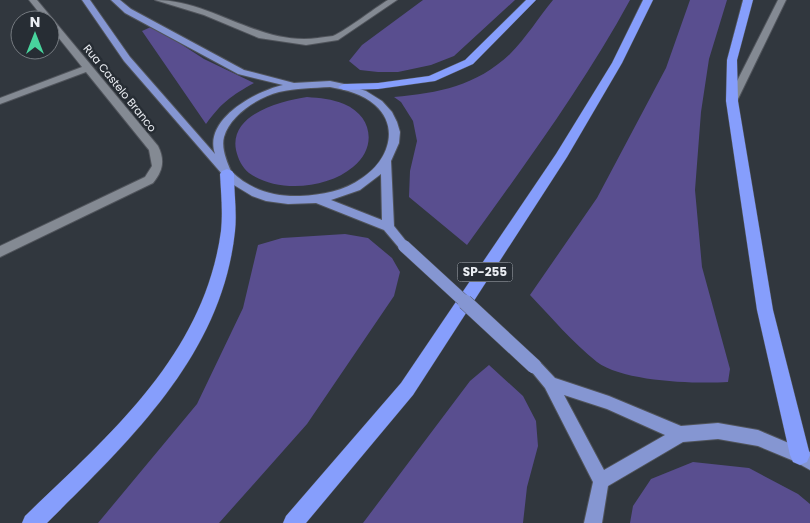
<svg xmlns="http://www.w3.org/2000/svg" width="810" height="523" font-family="Poppins,sans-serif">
  <rect width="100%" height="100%" fill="#31373e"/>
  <path fill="#594e8f" d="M 423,0 L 515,0 L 454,56 L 431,65 L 398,72 L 378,72 L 360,70 L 349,61 L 362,45 Z
    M 553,0 L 630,0 C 583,86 524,166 467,245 L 409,197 L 410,171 L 417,141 L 413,121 L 401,102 L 394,97 C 439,93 476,86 510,54 C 526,38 539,17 553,0 Z
    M 690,0 L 727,0 L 709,59 L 701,112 L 695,190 L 702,267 L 730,369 L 728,382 C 696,384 624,382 597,362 C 573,343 551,317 530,295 L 597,198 L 666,68 Z
    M 153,26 L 204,59 L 254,83 C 231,96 222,102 206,124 L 142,31 Z
    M 307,97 C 320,98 332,99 344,104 C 373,116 377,148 353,167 C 327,189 277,193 249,173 C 242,167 238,159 236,150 C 229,114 281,101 307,97 Z
    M 345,234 L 368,238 L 392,258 L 400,272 L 394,296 L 307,424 L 219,523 L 98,523 L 197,404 L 243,308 L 258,245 L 282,238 Z
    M 489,365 L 523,396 L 536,421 L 538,446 L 527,487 L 523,523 L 363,523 L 470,381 Z
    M 693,462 L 749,468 L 798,494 L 810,504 L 810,523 L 630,523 L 633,506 L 651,479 Z"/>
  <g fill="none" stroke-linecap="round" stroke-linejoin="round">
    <g stroke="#50545b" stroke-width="2">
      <path id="minor" d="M 29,0 L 37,0 L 158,146 C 165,160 163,171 153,183 L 0,257 L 0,246 L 145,177 L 152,166 L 149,150 L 86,72 L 0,104 L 0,98 L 82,67 L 50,27 L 50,20 L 45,20 Z
        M 155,0 C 212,0 259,46 318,38 C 322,37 328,37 333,36 C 347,30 373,9 388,0 L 397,0 L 338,40 L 306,45 L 259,38 L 204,15 Z
        M 778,0 L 786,0 L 737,101 L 732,104 L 729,103 L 727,101 Z"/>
    </g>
    <g stroke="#50545b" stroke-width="2">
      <path id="major" d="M 82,0 L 90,0 L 130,57 L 215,154 C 203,119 256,91 283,85 L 238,74 L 125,13 L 111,0 L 120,0 L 131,9 L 244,70 L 294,83 L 330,81 L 344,84 L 366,91 L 382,101 L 392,112 L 397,122 L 400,132 L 399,143 L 391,161 L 394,226 L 410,246 L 408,249 L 400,249 L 384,230 L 316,203 L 288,204 L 266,201 L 252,196 L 229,182 L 124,61 ZM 330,87 C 346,90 363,94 375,105 C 401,128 387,162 362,178 C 344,191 322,195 300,196 C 275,197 250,190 231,171 C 227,162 221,148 224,137 C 230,115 259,97 279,92 C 296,88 313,88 330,87 ZM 381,174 L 382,220 L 331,200 L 360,190 Z
        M 534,359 L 539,361 L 555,378 L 609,396 L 681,426 L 718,423 L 758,430 L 810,452 L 810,470 L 794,461 L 758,446 L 718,439 L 683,442 L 608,486 L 602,523 L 584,523 L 593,482 L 545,388 L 527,366 L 529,361 ZM 564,395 L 607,409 L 665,435 L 604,470 Z"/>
    </g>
    <g stroke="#50545b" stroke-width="1">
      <path id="highway" d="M 526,0 L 536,0 L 473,64 L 435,81 L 378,89 L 344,90 L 338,87 L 344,84 L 378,83 L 429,76 L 465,60 Z
        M 643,0 L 653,0 L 622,63 L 567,157 L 413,395 L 306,523 L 283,523 L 286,516 L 401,383 L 556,154 L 612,63 Z
        M 743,0 L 753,0 L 737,60 L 738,101 L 773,310 L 810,455 L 807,462 L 800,465 L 793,462 L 790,455 L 757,310 L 726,101 L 727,60 Z
        M 227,169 L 232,171 L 234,174 C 234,193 237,212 235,231 C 222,355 130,440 47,523 L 22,523 L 25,516 C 110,434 204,355 221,231 C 223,212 221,193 220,174 L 222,171 Z"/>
    </g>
    <use href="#minor" fill="#848a93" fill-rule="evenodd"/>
    <use href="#major" fill="#8596d2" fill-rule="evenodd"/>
    <use href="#highway" fill="#869efc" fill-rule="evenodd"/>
    <g stroke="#50545b" stroke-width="13" stroke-linecap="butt">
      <path id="major-bridge-far1" d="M 404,246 L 466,303"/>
    </g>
    <g stroke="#50545b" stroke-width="16" stroke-linecap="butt">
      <path id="major-bridge" d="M 465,302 L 534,366"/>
    </g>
    <use href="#major-bridge-far1" stroke="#8596d2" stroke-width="12"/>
    <use href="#major-bridge" stroke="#8596d2" stroke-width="15"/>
  </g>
  <g text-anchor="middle" stroke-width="5" stroke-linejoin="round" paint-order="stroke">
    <g font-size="11" fill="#ebeef3" stroke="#272d34">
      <text transform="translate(120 88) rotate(51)" y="4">Rua Castelo Branco</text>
    </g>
    <rect fill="#272d34" stroke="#b0b4ba" stroke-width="1" x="457.5" y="262.5" width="55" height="19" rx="4"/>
    <g font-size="12" font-weight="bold" fill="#ebeef3">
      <text x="485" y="276">SP-255</text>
    </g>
  </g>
  <g transform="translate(35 35)"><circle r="24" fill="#272d34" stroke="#757a80"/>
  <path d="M0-4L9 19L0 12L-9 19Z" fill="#48d49d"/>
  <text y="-8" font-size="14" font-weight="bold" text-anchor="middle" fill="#ebeef3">N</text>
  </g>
</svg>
